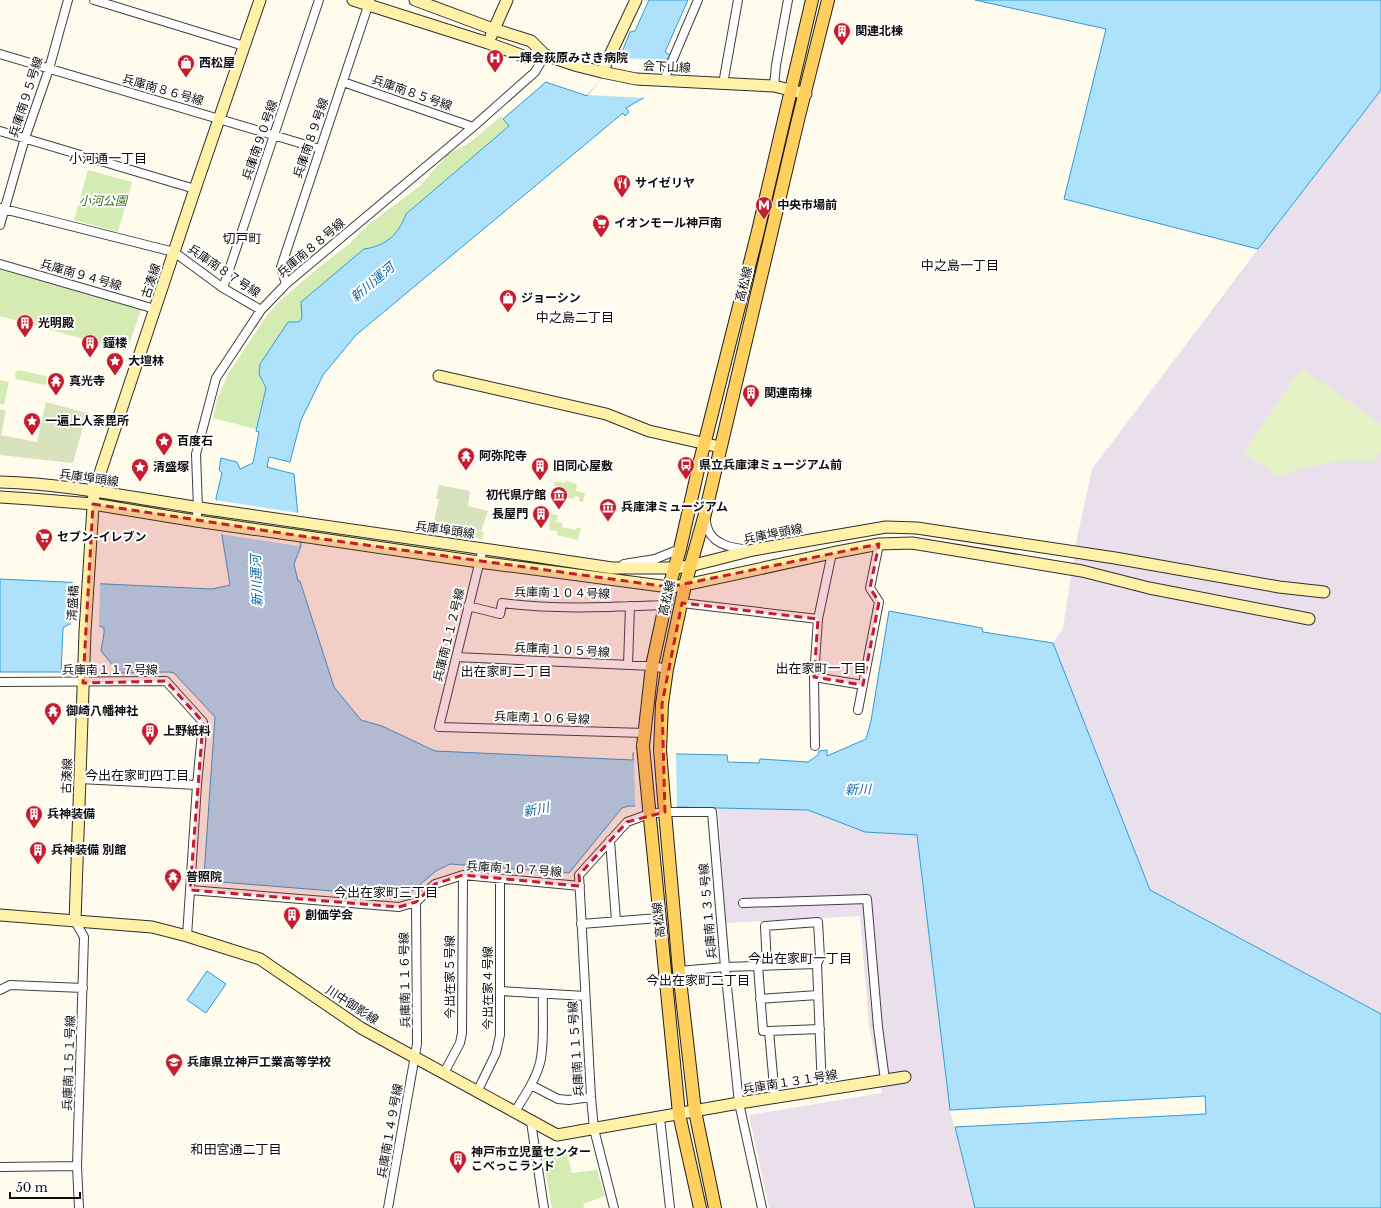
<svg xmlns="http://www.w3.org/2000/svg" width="1381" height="1208" font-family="'Libre Baskerville','Noto Sans JP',serif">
  <rect width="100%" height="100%" fill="#fffbed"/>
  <path fill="#eae0ec" d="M 1381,90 L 1381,1014 L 1150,890 L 1053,643 L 1063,628 L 1077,538 L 1092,469 L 1258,249 Z
    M 718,808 L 808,810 L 865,832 L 917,835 L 950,1110 L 975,1208 L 769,1208 L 749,1115 L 882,1093 L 869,1025 L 860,916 L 726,923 Z"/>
  <path fill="#d4ecb4" d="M 501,116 L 509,126 L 406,214 C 399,234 386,246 364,249 L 299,322 L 261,380 L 266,388 L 256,429 L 213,418 L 217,399 L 228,374 L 267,315 L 280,301 L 318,268 L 347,246 L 369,224 L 420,186 L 448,154 L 471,142 Z
    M 88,170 L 132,182 L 118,232 L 74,220 Z
    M 0,268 L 141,310 L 127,351 L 0,316 Z
    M 18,370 L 46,376 L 47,377 L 46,383 L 45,385 L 16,379 L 15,373 Z
    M 0,380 L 9,382 L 4,405 L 0,404 Z
    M 555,481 L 565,483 L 566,481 L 577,484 L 576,491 L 585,493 L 583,502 L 579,501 L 579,497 L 575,496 L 574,499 L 564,497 L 566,489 L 554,486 Z
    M 551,514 L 558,515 L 556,522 L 563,523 L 562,527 L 576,530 L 577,528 L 581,528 L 578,540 L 557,535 L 557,531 L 549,530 L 550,526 L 549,526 Z
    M 436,523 L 484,532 L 482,539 L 435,531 Z
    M 566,1149 L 572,1173 L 597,1170 L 605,1196 L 583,1204 L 584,1208 L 552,1208 L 542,1154 Z"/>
  <path fill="#d8e2bd" d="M 46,402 L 87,413 L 73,463 L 0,455 L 0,409 L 6,411 L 1,435 L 37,442 Z
    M 439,485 L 470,491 L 468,506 L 488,511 L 481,531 L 434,522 L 439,499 L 436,499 Z"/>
  <path fill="#e5f2c6" d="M 1301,368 L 1381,424 L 1381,449 L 1374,462 C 1365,462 1355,460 1346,461 C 1322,462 1300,469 1278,477 L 1244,452 Z"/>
  <path fill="#aee1fa" stroke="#319bd5" d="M 649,0 L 688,0 L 665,52 L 670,55 L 645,97 L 626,108 L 629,112 L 625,116 L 623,113 L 356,335 L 323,375 L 301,420 L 290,462 L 269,457 L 267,467 L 294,474 L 301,546 L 294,564 L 298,581 L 300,581 L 334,687 L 361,720 L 382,726 L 435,751 L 633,760 L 633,753 L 727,755 L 728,762 L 759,763 L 760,759 L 808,762 L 818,755 L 819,751 L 827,750 L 827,756 L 866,739 L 871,721 L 889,611 L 982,628 L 983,632 L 1053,643 L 1150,890 L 1381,1014 L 1381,1208 L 975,1208 L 955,1127 L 1206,1114 L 1205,1096 L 950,1110 L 917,835 L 865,832 L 808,810 L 629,806 L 622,808 L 569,873 L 450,864 L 436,871 L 411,892 L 395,896 L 208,881 L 204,875 L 215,717 L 174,673 L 169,672 L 119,673 L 101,651 L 104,633 L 104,628 L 100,626 L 69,624 L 63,628 L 61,672 L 0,672 L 0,579 L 212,589 L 230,585 L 216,498 L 222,473 L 219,470 L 221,458 L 237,462 L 240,469 L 253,463 L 259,432 L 256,431 L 266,388 L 259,374 L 260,364 L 288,322 L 299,322 L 302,318 L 301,302 L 364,249 C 386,246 399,234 406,214 L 509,126 L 503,119 L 546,82 L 587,96 L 620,57 L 630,32 L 635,31 Z
    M 975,0 L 1381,0 L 1381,90 L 1258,249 L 1064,199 L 1106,29 Z
    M 207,971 L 226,984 L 206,1013 L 187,1000 Z"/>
  <path fill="#fffbed" d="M 617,58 L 666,60 L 647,98 L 588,95 Z
    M 215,500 L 299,513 L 301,533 L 299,546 L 220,534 Z
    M 73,580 L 100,582 L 99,628 L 71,626 Z
    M 634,751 L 676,751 L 677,807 L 635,808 Z"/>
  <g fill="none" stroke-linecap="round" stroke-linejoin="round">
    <g stroke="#404040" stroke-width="10">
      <path id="street" d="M 94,0 L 244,46
        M 0,54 L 320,149
        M 664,80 L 698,0
        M 343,82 L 473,127
        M 723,84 L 738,0
        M 774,86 L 776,65 L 788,0
        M 0,131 L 195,189
        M 0,208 L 174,252 L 223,288 L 261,310
        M 0,225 L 25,138 L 49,69 L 68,0
        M 0,264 L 155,309
        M 286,284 L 281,267 L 370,0
        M 223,288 L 319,0
        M 705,517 C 706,522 707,528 709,532 C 717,546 734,548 749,550
        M 196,521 L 198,508 L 196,454 L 216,378 L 261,310 L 286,284 L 473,127 L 535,72 L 545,55
        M 483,548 L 439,727 L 645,733
        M 624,564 L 655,559 L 680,549
        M 682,603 L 818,619
        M 468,606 L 500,614 L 502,603 C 556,610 611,607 665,605
        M 456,657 L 652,666 L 667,669
        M 628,665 L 630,606
        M 814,677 L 863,685
        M 0,682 L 166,681 L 203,722 L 197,785 L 187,936
        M 858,710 L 879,602 L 870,588 L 879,544
        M 815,746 L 814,677 L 818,619 L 832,553
        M 80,779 L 197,785
        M 610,840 L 616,921
        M 190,890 L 399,907 L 416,902 L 435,884 L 463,875 L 580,886
        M 743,903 L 867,899 L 878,1027 L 885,1080
        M 75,921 L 84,937 L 77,1166 L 79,1208
        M 581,924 L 659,918
        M 758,966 L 763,1031 L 769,1031 L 775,1098
        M 767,966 L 765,926 L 818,922 L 820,957 L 817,964
        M 679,971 L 725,967 L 817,964 L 822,1091
        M 0,990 L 10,985 L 83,988
        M 500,991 L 585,996
        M 760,999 L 818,995
        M 769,1031 L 820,1029
        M 444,1073 L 460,1043 L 462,1033 L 463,875
        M 531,1085 L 558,1099 L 569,1100 L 591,1097
        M 477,1092 L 496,1053 L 500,1035 L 500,879
        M 514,1113 C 524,1097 535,1081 540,1063 C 545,1042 542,1015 543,994
        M 660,1118 L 670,1208
        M 531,1122 L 544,1208
        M 0,1167 L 77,1166
        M 388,1208 L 417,1044 L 416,902
        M 614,1208 L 594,1129 L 591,1097 L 579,875 L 627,822 L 649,814 L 665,812 L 712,812 L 725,967 L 739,1103 L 762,1208"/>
    </g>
    <g stroke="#2f2f2f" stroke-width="13">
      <path id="secondary" d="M 353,0 L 488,43 L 526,57 L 545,55
        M 415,0 L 493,29 L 531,41 L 545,55 L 578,66 L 602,72 L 636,79 L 774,86 L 806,94
        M 491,36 L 507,0
        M 602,72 L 636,0
        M 439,376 L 606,414 L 649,431 L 720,447
        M 0,482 C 74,484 148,501 221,511 C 352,530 482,548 612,568 L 674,568 L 690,566 L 753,550 L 886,527 L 917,528 L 1115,558 L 1279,587 L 1324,592
        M 0,497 L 31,499 L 93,504 L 196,521 L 301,536 L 479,562 L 669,587 L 685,585 L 832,553 L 879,544 L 912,543 L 1082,571 L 1149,588 L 1309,619
        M 0,915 L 152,927 L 187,936 L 260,959 L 361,1028 L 557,1135 L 739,1103 L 905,1077
        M 75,921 L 85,632 L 94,491 L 195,189 L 260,0"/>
    </g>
    <g stroke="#1e1e1e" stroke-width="14">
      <path id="primary" d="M 643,746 L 652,666 L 669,587 L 680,549 L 700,461 L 758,231 L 812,0
        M 649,808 L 679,1114 L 700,1208
        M 715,1208 L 695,1111 L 679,971 L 665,812 L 660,750 L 662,704 L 667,669 L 685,585 L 705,514 L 798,120 L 828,0"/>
    </g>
    <use href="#street" stroke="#fff" stroke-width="8"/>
    <use href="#secondary" stroke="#fff1a8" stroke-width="11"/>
    <use href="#primary" stroke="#ffd05d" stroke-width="12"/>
    <g stroke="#1e1e1e" stroke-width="14" stroke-linecap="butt">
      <path id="primary-bridge" d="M 643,746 L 649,808"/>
    </g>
    <use href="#primary-bridge" stroke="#ffd05d" stroke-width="12"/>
  </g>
  <path fill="#c51d2d" fill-opacity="0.2" stroke="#c51d2d" stroke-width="3" stroke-dasharray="8 5" stroke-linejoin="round" d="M 93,504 L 301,536 L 669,587 L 879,544 L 870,588 L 879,602 L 863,685 L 814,677 L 818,619 L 682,603 L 662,704 L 665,812 L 627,822 L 579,875 L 580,886 L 463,875 L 435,884 L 416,902 L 399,907 L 190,890 L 203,722 L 166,681 L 83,683 Z"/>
  <defs>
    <g id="building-pin" transform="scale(0.9)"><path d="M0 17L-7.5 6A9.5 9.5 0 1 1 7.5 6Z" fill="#c51d2d" stroke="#fff"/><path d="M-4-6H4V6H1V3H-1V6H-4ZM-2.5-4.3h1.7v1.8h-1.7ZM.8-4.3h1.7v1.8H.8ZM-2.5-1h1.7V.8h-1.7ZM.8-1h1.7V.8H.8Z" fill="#fff"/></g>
    <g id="hospital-pin" transform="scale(0.9)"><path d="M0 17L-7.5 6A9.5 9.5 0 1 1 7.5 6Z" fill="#c51d2d" stroke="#fff"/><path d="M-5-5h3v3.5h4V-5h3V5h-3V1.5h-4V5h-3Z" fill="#fff"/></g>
    <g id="shop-pin" transform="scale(0.9)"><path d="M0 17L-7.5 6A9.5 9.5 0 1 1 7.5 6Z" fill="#c51d2d" stroke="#fff"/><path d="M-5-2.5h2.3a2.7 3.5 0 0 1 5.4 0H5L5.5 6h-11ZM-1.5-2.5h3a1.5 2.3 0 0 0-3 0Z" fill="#fff"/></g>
    <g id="restaurant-pin" transform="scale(0.9)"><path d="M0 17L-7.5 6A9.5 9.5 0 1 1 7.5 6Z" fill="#c51d2d" stroke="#fff"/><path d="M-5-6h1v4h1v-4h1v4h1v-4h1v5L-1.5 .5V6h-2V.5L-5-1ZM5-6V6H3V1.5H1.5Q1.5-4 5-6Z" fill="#fff"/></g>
    <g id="metro-pin" transform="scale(0.9)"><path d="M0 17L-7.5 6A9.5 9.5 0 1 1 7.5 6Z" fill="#c51d2d" stroke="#fff"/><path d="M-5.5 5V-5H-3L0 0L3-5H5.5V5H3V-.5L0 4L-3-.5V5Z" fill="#fff"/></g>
    <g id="supermarket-pin" transform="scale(0.9)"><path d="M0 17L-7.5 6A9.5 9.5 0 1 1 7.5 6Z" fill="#c51d2d" stroke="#fff"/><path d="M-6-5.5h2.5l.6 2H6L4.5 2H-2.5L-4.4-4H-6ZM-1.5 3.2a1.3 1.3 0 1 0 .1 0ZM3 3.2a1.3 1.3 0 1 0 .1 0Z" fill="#fff"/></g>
    <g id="sight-pin" transform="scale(0.9)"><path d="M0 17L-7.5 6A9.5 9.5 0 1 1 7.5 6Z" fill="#c51d2d" stroke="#fff"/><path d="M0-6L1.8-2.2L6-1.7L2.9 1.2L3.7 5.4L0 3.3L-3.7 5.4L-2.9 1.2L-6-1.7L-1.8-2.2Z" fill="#fff"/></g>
    <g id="temple-pin" transform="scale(0.9)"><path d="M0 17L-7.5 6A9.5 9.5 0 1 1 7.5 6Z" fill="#c51d2d" stroke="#fff"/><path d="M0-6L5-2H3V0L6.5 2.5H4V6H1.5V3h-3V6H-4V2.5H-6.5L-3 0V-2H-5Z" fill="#fff"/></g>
    <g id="bus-pin" transform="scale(0.9)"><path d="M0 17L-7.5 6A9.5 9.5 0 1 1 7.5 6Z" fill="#c51d2d" stroke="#fff"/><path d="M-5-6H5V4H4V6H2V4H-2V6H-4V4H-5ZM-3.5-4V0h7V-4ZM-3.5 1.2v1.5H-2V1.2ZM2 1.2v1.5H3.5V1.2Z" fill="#fff"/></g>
    <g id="museum-pin" transform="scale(0.9)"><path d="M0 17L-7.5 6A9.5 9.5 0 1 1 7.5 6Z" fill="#c51d2d" stroke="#fff"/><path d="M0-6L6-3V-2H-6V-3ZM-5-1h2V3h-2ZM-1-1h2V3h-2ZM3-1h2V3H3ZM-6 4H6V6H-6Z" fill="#fff"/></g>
    <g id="school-pin" transform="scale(0.9)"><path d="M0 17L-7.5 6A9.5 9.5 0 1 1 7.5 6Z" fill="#c51d2d" stroke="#fff"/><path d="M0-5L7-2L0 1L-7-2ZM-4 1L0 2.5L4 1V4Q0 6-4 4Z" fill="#fff"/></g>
  </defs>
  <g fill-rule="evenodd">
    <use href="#building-pin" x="842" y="31"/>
    <use href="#hospital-pin" x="495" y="58"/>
    <use href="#shop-pin" x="186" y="63"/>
    <use href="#restaurant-pin" x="622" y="183"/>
    <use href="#metro-pin" x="764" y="205"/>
    <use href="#supermarket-pin" x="601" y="223"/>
    <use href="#shop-pin" x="508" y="298"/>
    <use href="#building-pin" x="25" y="323"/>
    <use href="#building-pin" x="90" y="343"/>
    <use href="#sight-pin" x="115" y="361"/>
    <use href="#temple-pin" x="56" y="381"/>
    <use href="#building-pin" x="751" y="393"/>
    <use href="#sight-pin" x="32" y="421"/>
    <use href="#sight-pin" x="164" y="441"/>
    <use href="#temple-pin" x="466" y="456"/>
    <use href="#bus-pin" x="686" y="465"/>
    <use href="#building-pin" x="540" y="466"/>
    <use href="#sight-pin" x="140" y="467"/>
    <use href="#museum-pin" x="559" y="495"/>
    <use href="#museum-pin" x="608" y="507"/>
    <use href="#building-pin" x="541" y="514"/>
    <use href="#supermarket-pin" x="44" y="537"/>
    <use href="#temple-pin" x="53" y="711"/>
    <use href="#building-pin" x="150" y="731"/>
    <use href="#building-pin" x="34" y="814"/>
    <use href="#building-pin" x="38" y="850"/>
    <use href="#temple-pin" x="173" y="877"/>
    <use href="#building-pin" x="292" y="915"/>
    <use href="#school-pin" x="174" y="1062"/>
    <use href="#building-pin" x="458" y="1159"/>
  </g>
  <g text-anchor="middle" stroke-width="4" stroke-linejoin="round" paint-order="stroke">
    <g font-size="12" font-weight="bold" fill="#0d0d0d" stroke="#fff" text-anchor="start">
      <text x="855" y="35">関連北棟</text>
      <text x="508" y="62">一輝会荻原みさき病院</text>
      <text x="199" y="67">西松屋</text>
      <text x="635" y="187">サイゼリヤ</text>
      <text x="777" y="209">中央市場前</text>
      <text x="614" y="227">イオンモール神戸南</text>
      <text x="521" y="302">ジョーシン</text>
      <text x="38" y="327">光明殿</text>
      <text x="103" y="347">鐘楼</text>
      <text x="128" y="365">大壇林</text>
      <text x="69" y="385">真光寺</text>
      <text x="764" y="397">関連南棟</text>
      <text x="45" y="425">一遍上人荼毘所</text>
      <text x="177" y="445">百度石</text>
      <text x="479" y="460">阿弥陀寺</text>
      <text x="699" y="469">県立兵庫津ミュージアム前</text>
      <text x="553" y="470">旧同心屋敷</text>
      <text x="153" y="471">清盛塚</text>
      <text x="546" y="499" text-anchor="end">初代県庁館</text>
      <text x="621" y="511">兵庫津ミュージアム</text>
      <text x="528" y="518" text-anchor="end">長屋門</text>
      <text x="57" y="541">セブン-イレブン</text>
      <text x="66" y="715">御崎八幡神社</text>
      <text x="163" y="735">上野紙料</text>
      <text x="47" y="818">兵神装備</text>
      <text x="51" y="854">兵神装備 別館</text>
      <text x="186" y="881">普照院</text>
      <text x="305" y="919">創価学会</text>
      <text x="187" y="1066">兵庫県立神戸工業高等学校</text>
      <text x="471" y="1156">神戸市立児童センター<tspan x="471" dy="14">こべっこランド</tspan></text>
    </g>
    <g font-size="12" fill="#0d0d0d" stroke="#fff">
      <text transform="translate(667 67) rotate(3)" y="4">会下山線</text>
      <text transform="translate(163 90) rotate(16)" y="4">兵庫南８６号線</text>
      <text transform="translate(412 93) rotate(19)" y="4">兵庫南８５号線</text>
      <text transform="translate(26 97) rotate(-72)" y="4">兵庫南９５号線</text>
      <text transform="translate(311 138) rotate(-71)" y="4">兵庫南８９号線</text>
      <text transform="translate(260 140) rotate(-71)" y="4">兵庫南９０号線</text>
      <text transform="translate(311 248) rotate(-40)" y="4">兵庫南８８号線</text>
      <text transform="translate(224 271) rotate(34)" y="4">兵庫南８７号線</text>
      <text transform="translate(81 275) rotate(16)" y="4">兵庫南９４号線</text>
      <text transform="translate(151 281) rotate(-72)" y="4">古湊線</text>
      <text transform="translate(744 284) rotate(-76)" y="4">高松線</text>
      <text transform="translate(89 478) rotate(8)" y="4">兵庫埠頭線</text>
      <text transform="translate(445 530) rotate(8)" y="4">兵庫埠頭線</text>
      <text transform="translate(773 534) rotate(-11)" y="4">兵庫埠頭線</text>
      <text transform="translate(562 593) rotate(1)" y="4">兵庫南１０４号線</text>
      <text transform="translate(667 598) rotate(-77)" y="4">高松線</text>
      <text transform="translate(73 603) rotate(-87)" y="4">清盛橋</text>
      <text transform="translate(449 635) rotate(-76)" y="4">兵庫南１１２号線</text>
      <text transform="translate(562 650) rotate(3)" y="4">兵庫南１０５号線</text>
      <text x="110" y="674">兵庫南１１７号線</text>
      <text transform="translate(542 718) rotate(2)" y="4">兵庫南１０６号線</text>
      <text transform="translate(67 776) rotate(-88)" y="4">古湊線</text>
      <text transform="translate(514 869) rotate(4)" y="4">兵庫南１０７号線</text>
      <text transform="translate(708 911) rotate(-95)" y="4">兵庫南１３５号線</text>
      <text transform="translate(659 920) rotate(-96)" y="4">高松線</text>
      <text transform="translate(450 977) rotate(-90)" y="4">今出在家５号線</text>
      <text transform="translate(405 980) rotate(-91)" y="4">兵庫南１１６号線</text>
      <text transform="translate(488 988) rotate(-90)" y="4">今出在家４号線</text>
      <text transform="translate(352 1005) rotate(33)" y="4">川中御影線</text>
      <text transform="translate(576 1049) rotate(-94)" y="4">兵庫南１１５号線</text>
      <text transform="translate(69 1063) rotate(-88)" y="4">兵庫南１５１号線</text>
      <text transform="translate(790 1082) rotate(-9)" y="4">兵庫南１３１号線</text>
      <text transform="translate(390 1131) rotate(-80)" y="4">兵庫南１４９号線</text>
    </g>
    <g font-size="12" font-style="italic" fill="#2e681a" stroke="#fff">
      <text x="103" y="205">小河公園</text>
    </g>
    <g font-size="13" fill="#0d0d0d" stroke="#fff">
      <text x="108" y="163">小河通一丁目</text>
      <text x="242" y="243">切戸町</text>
      <text x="960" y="270">中之島一丁目</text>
      <text x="575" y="322">中之島二丁目</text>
      <text x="821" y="673">出在家町一丁目</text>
      <text x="506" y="676">出在家町二丁目</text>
      <text x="137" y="780">今出在家町四丁目</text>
      <text x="386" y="897">今出在家町三丁目</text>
      <text x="800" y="963">今出在家町一丁目</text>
      <text x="698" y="985">今出在家町二丁目</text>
      <text x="236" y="1154">和田宮通二丁目</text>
    </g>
    <g font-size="13" font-style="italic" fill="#0f6ba5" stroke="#fff">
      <text transform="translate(372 282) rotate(-40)" y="5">新川運河</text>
      <text transform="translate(256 581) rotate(-92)" y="5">新川運河</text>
      <text transform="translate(858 789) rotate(-1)" y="5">新川</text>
      <text transform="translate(536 809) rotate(-11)" y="5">新川</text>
    </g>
  </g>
  <path d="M10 1192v6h70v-6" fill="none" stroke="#0d0d0d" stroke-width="2"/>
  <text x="16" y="1192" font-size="12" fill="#0d0d0d" stroke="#ffffff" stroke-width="3" paint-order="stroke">50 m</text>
</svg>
